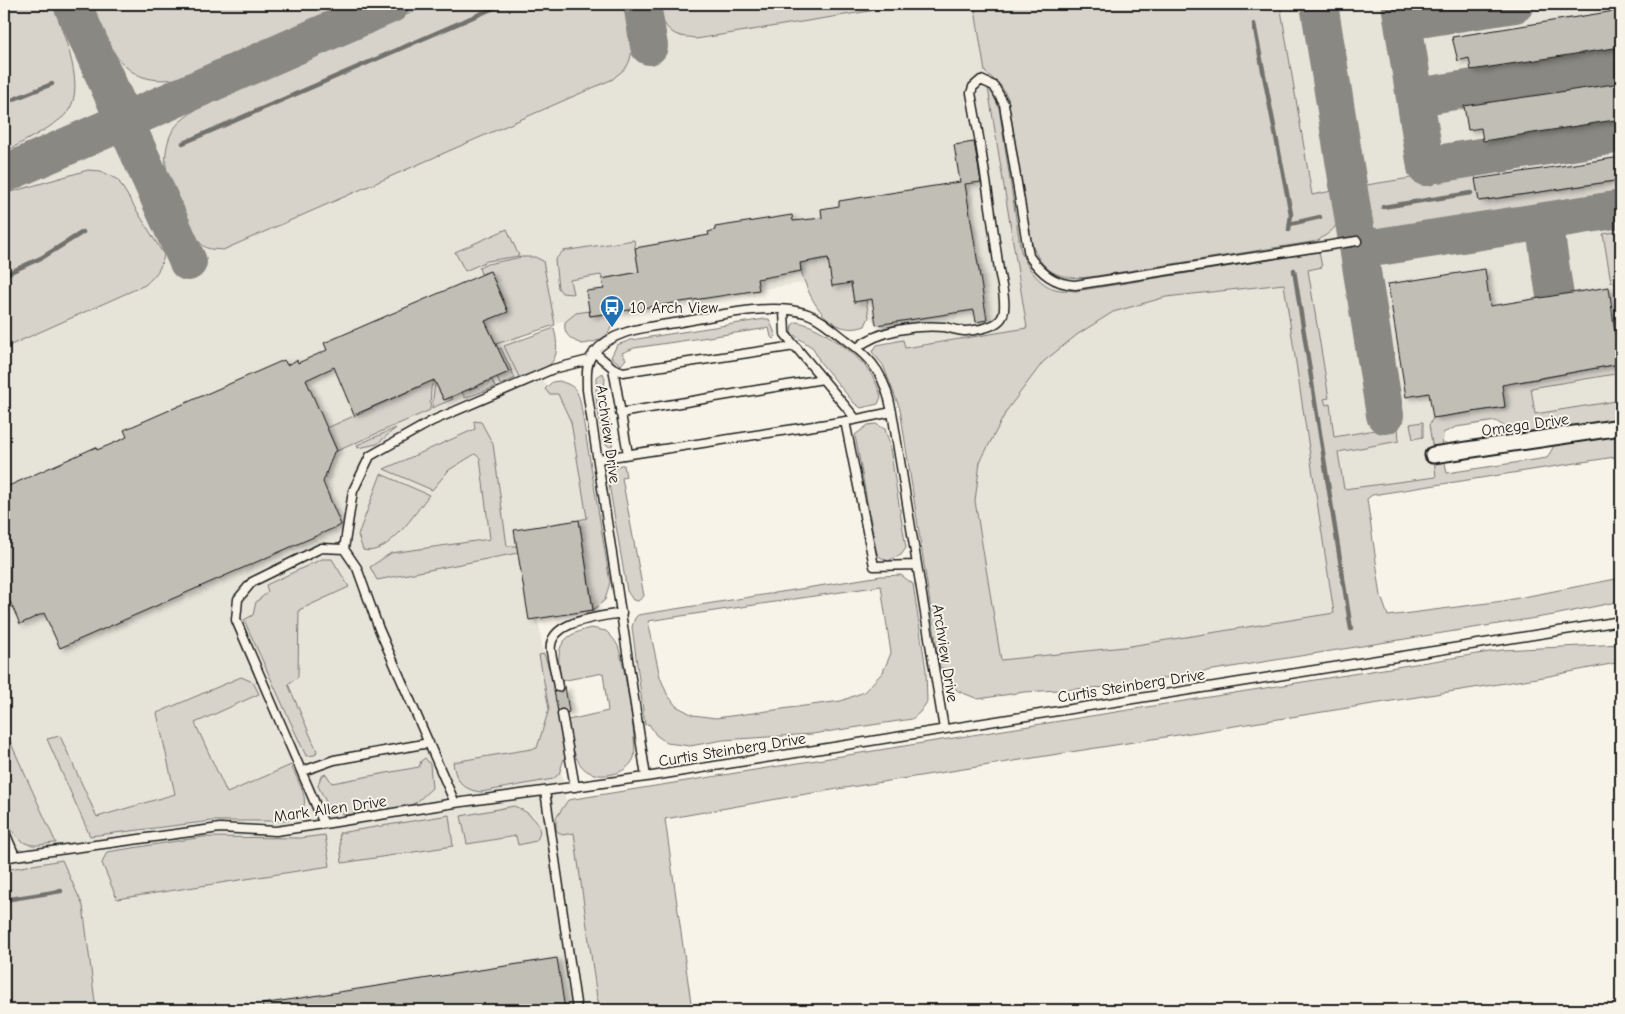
<svg xmlns="http://www.w3.org/2000/svg" width="1625" height="1014" font-family="'Comic Neue',sans-serif">
  <defs>
    <filter id="shadow"><feDropShadow dx="4.5" dy="2.5" stdDeviation="2.5" flood-color="#0004"/></filter>
  </defs>
  <rect width="100%" height="100%" fill="#f7f3e8"/>
  <filter id="ink" filterUnits="userSpaceOnUse"><feTurbulence type="fractalNoise" baseFrequency=".02" numOctaves="2"/><feDisplacementMap in="SourceGraphic" scale="10" xChannelSelector="R" yChannelSelector="G"/><feConvolveMatrix kernelMatrix="1 2 1 2 8 2 1 2 1" color-interpolation-filters="sRGB"/></filter>
  <g filter="url(#ink)">
    <path fill="#e6e3d9" d="M 4,4 L 1621,4 L 1621,401 L 1535,414 L 1533,405 L 1429,425 L 1436,477 L 1357,488 L 1377,611 L 999,664 L 904,348 L 827,279 L 533,326 L 519,332 L 547,387 L 564,383 L 592,518 L 579,520 L 593,610 L 538,619 L 568,816 L 684,1010 L 4,1010 Z"/>
    <path fill="#d7d3cb" stroke="#7a7874" fill-rule="evenodd" d="M 4,4 L 53,4 C 62,33 91,93 63,117 C 46,131 23,141 4,153 Z
      M 91,4 L 353,4 L 186,77 C 124,91 111,52 91,4 Z
      M 431,4 L 626,4 C 629,22 637,50 627,66 C 624,71 616,75 613,79 L 223,250 C 218,249 212,250 207,248 C 189,240 171,189 167,171 C 164,159 166,147 170,136 C 177,119 191,116 198,106 Z
      M 657,4 L 913,4 L 696,39 C 692,36 687,38 681,36 C 666,33 659,16 657,4 Z
      M 977,4 L 1280,4 L 1312,195 L 1337,190 C 1339,205 1343,222 1330,232 C 1325,236 1321,238 1318,241 L 1090,277 C 1059,280 1042,273 1031,242 L 1008,98 L 1001,86 L 985,72 L 975,10 Z
      M 988,88 L 993,94 L 999,108 L 1021,251 C 1026,266 1039,285 1055,289 C 1061,291 1070,290 1076,291 L 1319,252 L 1322,267 L 1308,270 L 1329,398 L 1324,399 L 1326,405 L 1330,404 L 1334,437 L 1398,426 L 1399,441 L 1338,452 L 1344,489 L 1436,477 L 1434,459 L 1444,458 L 1447,473 L 1547,458 L 1555,444 L 1621,433 L 1621,456 L 1372,495 L 1367,499 L 1381,596 L 1388,616 L 1503,601 L 1621,578 L 1621,601 L 1554,615 L 1108,687 L 1024,692 L 978,699 L 958,691 L 948,681 L 943,668 L 940,668 L 900,409 L 883,365 L 872,352 L 877,345 L 903,340 L 905,348 L 1027,328 ZM 1284,284 L 1334,613 L 1124,647 L 1001,660 L 975,501 L 980,462 L 1007,410 L 1043,362 L 1078,334 L 1113,312 L 1166,297 Z
      M 1474,168 L 1479,201 L 1621,180 L 1621,191 L 1372,230 L 1360,186 Z
      M 88,170 L 101,171 L 118,180 L 164,255 C 161,269 156,275 145,285 L 4,348 L 4,194 Z
      M 507,229 L 519,256 L 487,261 L 465,271 L 455,252 Z
      M 1619,231 L 1621,322 L 1615,282 L 1611,282 L 1603,234 Z
      M 825,237 L 851,283 L 854,302 L 866,300 L 869,317 L 865,326 C 828,340 804,292 800,263 L 809,261 Z
      M 634,240 L 639,272 L 602,279 L 601,275 L 570,280 L 573,294 L 562,293 L 558,288 L 555,260 L 563,251 Z
      M 522,257 L 535,257 L 543,261 L 555,325 L 496,344 L 485,321 L 508,311 L 490,271 L 481,274 L 479,268 L 487,264 Z
      M 589,311 L 590,316 L 612,313 C 615,334 602,342 582,344 C 571,340 563,335 565,322 L 576,313 Z
      M 765,319 L 769,319 L 776,336 L 773,339 L 771,337 L 769,328 L 634,348 L 622,353 L 626,359 L 621,365 L 611,357 L 617,345 L 631,340 Z
      M 796,322 C 815,323 853,351 865,366 C 873,375 878,386 881,397 L 878,404 L 861,408 L 854,403 L 820,362 L 813,348 L 791,333 L 792,325 Z
      M 554,328 C 562,362 552,369 519,377 L 504,346 Z
      M 1495,338 L 1520,382 L 1619,364 L 1617,345 L 1621,344 L 1621,373 L 1531,388 L 1535,414 L 1616,401 L 1621,408 L 1621,413 L 1614,420 L 1514,433 L 1496,421 L 1456,427 L 1443,433 L 1442,449 L 1433,450 L 1429,425 L 1433,418 L 1505,407 Z
      M 501,348 L 515,378 L 500,385 L 497,377 L 509,372 L 498,349 Z
      M 603,373 L 605,379 L 604,390 L 613,442 L 611,448 L 603,442 L 596,398 L 596,377 Z
      M 434,380 L 431,388 L 430,410 L 337,451 L 327,428 Z
      M 492,380 L 495,387 L 465,398 L 462,392 Z
      M 559,381 C 572,385 576,387 580,400 L 610,582 L 605,600 L 593,610 L 579,520 L 587,518 L 571,422 L 558,394 L 549,394 L 545,389 L 552,382 Z
      M 435,382 L 444,400 L 452,397 L 453,399 L 432,408 Z
      M 474,421 L 481,422 L 493,444 L 507,546 L 517,546 L 518,553 L 377,580 L 370,567 L 391,553 L 490,539 L 480,458 L 475,454 L 449,470 L 432,490 L 384,469 L 475,429 Z
      M 1423,422 L 1423,437 L 1413,439 L 1410,424 Z
      M 876,424 L 885,429 L 889,442 L 906,548 L 901,555 L 888,561 L 878,556 L 876,550 L 855,435 L 868,425 Z
      M 396,428 L 377,444 L 358,448 L 357,445 Z
      M 620,465 L 624,465 L 626,477 L 622,478 L 644,596 L 638,601 L 633,600 L 627,591 L 608,478 L 611,471 Z
      M 381,474 L 429,495 C 415,513 388,557 363,550 L 358,535 Z
      M 322,559 L 332,559 L 349,587 L 299,610 L 298,677 L 288,684 L 317,751 L 315,755 L 306,756 L 244,620 L 253,615 L 256,602 L 268,592 L 266,585 Z
      M 901,575 L 913,584 L 926,670 L 927,702 L 920,712 L 912,719 L 812,734 L 723,740 L 690,746 L 667,743 L 656,735 L 649,724 L 645,725 L 632,627 L 635,618 L 638,615 L 881,576 ZM 881,586 L 891,653 L 883,672 L 864,692 L 841,701 L 716,718 L 693,715 L 676,706 L 667,694 L 660,677 L 648,621 Z
      M 591,628 L 606,631 C 611,636 617,642 619,649 C 624,664 638,746 634,758 C 630,767 622,772 613,774 C 575,782 572,748 568,720 L 608,711 L 603,673 L 561,681 C 556,649 557,636 591,628 Z
      M 1621,644 L 1621,662 L 1549,676 L 794,796 L 665,819 L 692,1010 L 602,1010 L 597,998 L 574,833 L 562,835 L 556,830 L 556,818 L 568,800 L 1502,650 Z
      M 544,654 L 552,677 L 565,756 L 559,774 L 553,779 L 481,792 C 463,790 455,780 453,762 L 537,748 L 549,709 L 539,655 Z
      M 241,677 L 253,682 L 259,694 L 195,723 L 227,793 L 291,765 C 300,787 319,811 285,821 L 212,821 L 90,836 L 47,739 L 60,736 L 97,817 L 175,794 L 157,713 Z
      M 4,728 L 56,843 C 48,843 35,847 28,844 C 11,839 4,814 4,798 L 9,795 L 4,778 Z
      M 425,758 L 430,764 L 432,788 L 417,802 L 407,807 L 345,815 L 328,806 L 318,786 L 321,776 L 326,774 L 332,783 L 419,767 L 421,761 Z
      M 514,806 C 527,811 548,825 536,841 L 518,845 L 516,836 L 467,844 L 461,816 Z
      M 449,815 L 453,846 L 342,863 L 339,833 Z
      M 325,835 L 330,866 L 117,899 L 102,863 L 107,852 L 203,837 L 300,838 Z
      M 62,860 L 83,906 L 96,1010 L 4,1010 L 4,870 Z"/>
    <g fill="none" stroke-linecap="round" stroke-linejoin="round">
      <path stroke="#72716c" stroke-width="4.5" d="M 1254,24 L 1291,214 L 1289,230
        M 4,103 L 52,84
        M 183,143 L 503,4
        M 1383,207 L 1471,193
        M 1290,224 L 1320,217
        M 1294,270 L 1351,629
        M 4,275 L 43,257 L 83,232
        M 4,900 L 61,891"/>
      <path stroke="#8a8882" stroke-width="38" d="M 72,4 L 188,262
        M 642,4 L 649,46
        M 1319,4 L 1385,415
        M 1400,4 L 1426,167
        M 1401,8 L 1407,14 L 1419,19 L 1515,4
        M 1414,86 L 1419,92 L 1430,95 L 1621,64
        M 1425,156 L 1431,163 L 1437,164 L 1621,134
        M 4,174 L 391,4
        M 1544,222 L 1555,296
        M 1356,235 L 1363,243 L 1372,248 L 1621,209"/>
    </g>
    <path fill="#c0beb5" stroke="#1c1c1c" filter="url(#shadow)" d="M 1621,10 L 1621,47 L 1471,70 L 1469,58 L 1458,61 L 1452,37 Z
      M 1621,83 L 1621,119 L 1483,141 L 1481,128 L 1468,130 L 1464,106 Z
      M 974,142 L 981,182 L 965,184 L 987,320 L 976,322 L 974,310 L 876,325 L 872,299 L 854,302 L 851,283 L 832,286 L 828,258 L 800,263 L 801,271 L 757,279 L 759,290 L 590,316 L 586,291 L 604,289 L 602,279 L 639,272 L 635,248 L 709,235 L 708,232 L 715,230 L 715,227 L 792,215 L 793,221 L 822,218 L 821,209 L 839,206 L 839,201 L 960,182 L 954,145 Z
      M 1621,157 L 1621,180 L 1479,201 L 1475,179 Z
      M 1485,269 L 1490,306 L 1609,287 L 1619,364 L 1502,385 L 1505,407 L 1433,418 L 1429,393 L 1406,397 L 1388,284 Z
      M 490,271 L 508,312 L 485,321 L 509,372 L 444,400 L 434,380 L 354,415 L 334,367 L 306,380 L 337,451 L 334,452 L 323,482 L 341,525 L 60,648 L 44,613 L 20,624 L 4,588 L 4,488 L 96,447 L 97,450 L 114,443 L 127,437 L 124,430 L 284,360 L 287,365 L 297,360 L 298,363 L 327,350 L 324,343 Z
      M 579,520 L 593,610 L 529,620 L 514,530 Z
      M 565,686 L 569,712 L 567,713 L 563,709 L 558,711 L 554,691 L 561,692 Z
      M 557,958 L 565,1010 L 263,1010 L 262,1004 Z"/>
    <g fill="none" stroke-linecap="round" stroke-linejoin="round">
      <g stroke="#1c1c1c" stroke-width="11">
        <path id="lane" d="M 784,310 L 785,334 L 856,419
          M 857,348 C 878,330 916,325 944,327 C 951,328 959,331 966,331 C 977,330 999,327 1003,315 C 1007,302 1001,283 999,270 C 991,211 982,151 971,93 L 973,87 L 981,80 L 994,86 L 1004,104 L 1029,256 C 1041,273 1054,284 1075,285 L 1357,241
          M 594,352 L 613,368 L 623,372 L 795,346
          M 613,368 L 628,454
          M 620,413 L 823,379
          M 845,421 L 874,566 L 917,565
          M 598,459 L 853,420 L 892,412
          M 344,549 L 353,491 L 370,456 L 432,421 L 553,369 L 589,360
          M 558,687 C 556,675 553,664 551,652 C 546,620 601,617 622,613
          M 562,714 L 575,787
          M 303,771 L 334,760 L 429,743
          M 646,777 L 587,390 C 587,378 585,364 593,354 C 613,328 652,327 681,322 C 717,316 769,302 805,313 C 821,318 834,331 846,340 C 875,361 885,377 892,412 L 944,729
          M 545,791 L 577,1010
          M 324,824 L 236,620 L 238,599 L 252,582 L 321,548 L 344,549 L 357,568 L 379,629 L 455,803
          M 4,830 L 15,856 L 220,828 L 276,831 L 324,824 L 455,803 L 646,777 L 1621,621
          M 4,858 L 15,856"/>
      </g>
      <g stroke="#1c1c1c" stroke-width="19">
        <path id="street" d="M 1433,455 L 1621,427"/>
      </g>
      <use href="#lane" stroke="#f7f3e8" stroke-width="8"/>
      <use href="#street" stroke="#f7f3e8" stroke-width="15"/>
    </g>
  </g>
  <defs>
    <g id="bus-pin" transform="scale(1.25)"><path d="M0 17L-7.5 6A9.5 9.5 0 1 1 7.5 6Z" fill="#1f6fb2" stroke="#f7f3e8"/><path d="M-5-6H5V4H4V6H2V4H-2V6H-4V4H-5ZM-3.5-4V0h7V-4ZM-3.5 1.2v1.5H-2V1.2ZM2 1.2v1.5H3.5V1.2Z" fill="#fff"/></g>
  </defs>
  <g fill-rule="evenodd">
    <use href="#bus-pin" x="612" y="307"/>
  </g>
  <g text-anchor="middle" stroke-width="4" stroke-linejoin="round" paint-order="stroke">
    <g font-size="16" fill="#1c1c1c" stroke="#f7f3e8" text-anchor="start">
      <text x="630" y="313">10 Arch View</text>
    </g>
    <g font-size="16" fill="#1c1c1c" stroke="#f7f3e8">
      <text transform="translate(1525 424) rotate(-8)" y="6">Omega Drive</text>
      <text transform="translate(609 434) rotate(82)" y="6">Archview Drive</text>
      <text transform="translate(946 653) rotate(81)" y="6">Archview Drive</text>
      <text transform="translate(1131 685) rotate(-9)" y="6">Curtis Steinberg Drive</text>
      <text transform="translate(732 749) rotate(-9)" y="6">Curtis Steinberg Drive</text>
      <text transform="translate(330 808) rotate(-8)" y="6">Mark Allen Drive</text>
    </g>
  </g>
  <rect width="1625" height="1014" fill="none" stroke="#f7f3e8" stroke-width="20"/>
  <rect x="10" y="10" width="1605" height="994" fill="none" stroke="#1c1c1c" stroke-width="2" filter="url(#ink)"/>
</svg>
